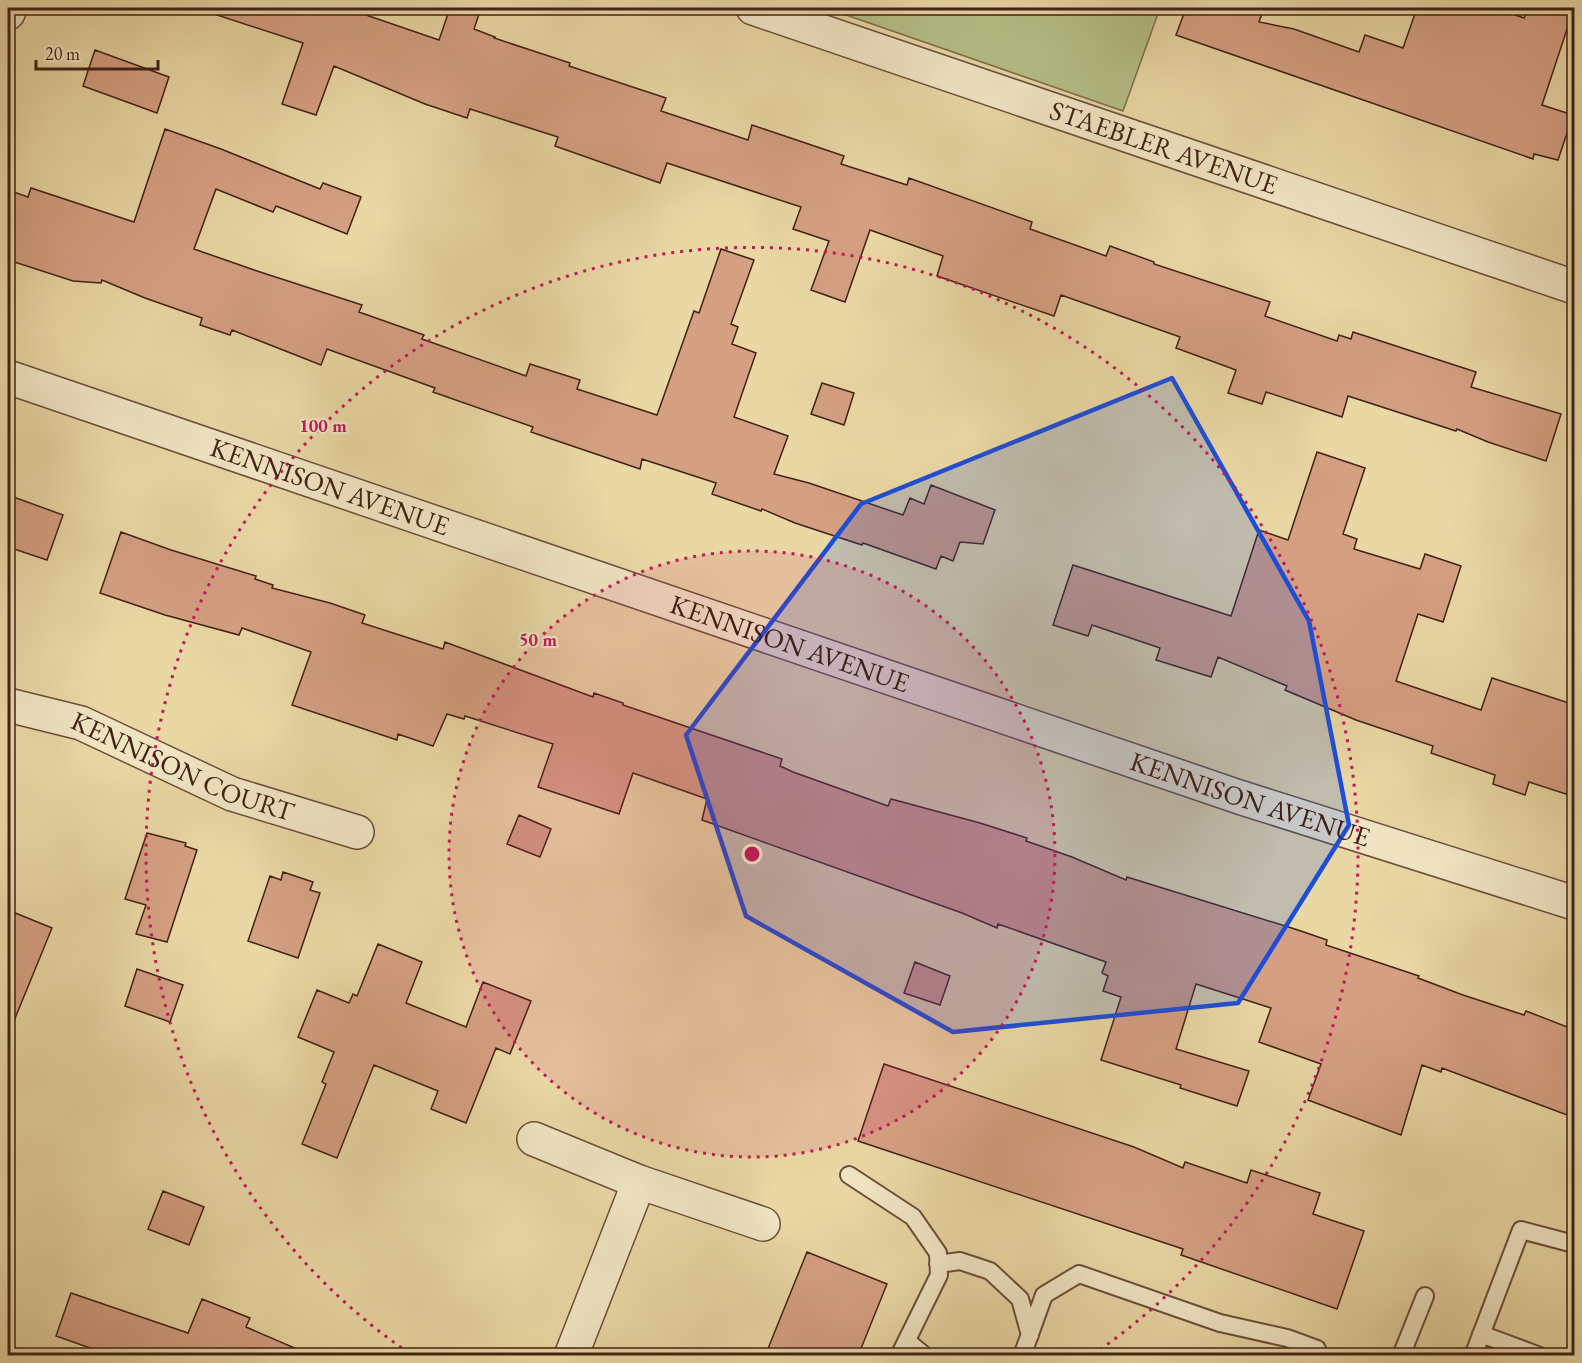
<svg xmlns="http://www.w3.org/2000/svg" width="1582" height="1363" font-family="'EB Garamond',serif">
  <rect width="100%" height="100%" fill="#e9d7a4"/>
  <filter id="stains"><feTurbulence type="fractalNoise" baseFrequency=".00333" numOctaves="4"/><feColorMatrix values="0 0 0 0 .2 0 0 0 0 .09 0 0 0 0 .02 0 0 0 .5 -.17"/></filter>
  <radialGradient id="worn" r=".72"><stop offset=".6" stop-color="#630" stop-opacity="0"/><stop offset="1" stop-color="#630" stop-opacity=".3"/></radialGradient>
  <path fill="#b5be86" stroke="#7a704e" stroke-width="1.5" d="M 826,8 L 1160,8 L 1123,111 Z"/>
  <path fill="#d59f82" stroke="#402216" stroke-width="1.5" d="M 215,8 L 368,8 L 366,15 L 439,40 L 450,8 L 481,8 L 474,29 L 495,37 L 494,38 L 570,63 L 569,66 L 666,98 L 661,111 L 748,140 L 752,125 L 844,156 L 841,164 L 907,185 L 909,178 L 1032,222 L 1030,229 L 1106,256 L 1110,246 L 1154,262 L 1154,264 L 1270,302 L 1265,316 L 1337,341 L 1339,335 L 1351,339 L 1353,332 L 1476,372 L 1471,387 L 1561,414 L 1546,461 L 1488,442 L 1457,429 L 1456,431 L 1348,396 L 1342,417 L 1266,392 L 1262,404 L 1228,393 L 1236,370 L 1176,348 L 1180,337 L 1061,295 L 1054,316 L 937,276 L 943,256 L 870,230 L 845,302 L 811,290 L 829,241 L 793,229 L 801,207 L 667,163 L 660,183 L 555,146 L 558,137 L 470,109 L 467,118 L 425,104 L 334,66 L 316,115 L 282,104 L 303,43 L 214,14 Z
    M 1186,8 L 1264,8 L 1259,22 L 1294,29 L 1359,52 L 1365,35 L 1403,48 L 1417,8 L 1496,8 L 1524,18 L 1528,8 L 1574,8 L 1542,105 L 1573,115 L 1558,160 L 1534,154 L 1533,159 L 1176,35 Z
    M 95,50 L 169,77 L 157,113 L 83,86 Z
    M 165,129 L 221,149 L 320,189 L 323,183 L 361,197 L 347,234 L 276,206 L 273,212 L 216,189 L 194,249 L 257,271 L 362,305 L 359,312 L 424,335 L 422,339 L 526,376 L 530,364 L 580,380 L 577,389 L 657,415 L 694,311 L 699,313 L 721,249 L 754,260 L 731,324 L 738,327 L 732,344 L 756,353 L 734,417 L 788,436 L 774,474 L 809,483 L 903,515 L 910,498 L 924,504 L 931,485 L 995,510 L 983,544 L 960,542 L 953,561 L 941,556 L 936,569 L 863,543 L 862,545 L 795,523 L 762,509 L 761,511 L 712,494 L 716,483 L 642,459 L 640,469 L 531,432 L 533,427 L 433,392 L 435,388 L 327,349 L 321,365 L 232,330 L 230,335 L 200,325 L 202,318 L 145,298 L 102,280 L 101,283 L 73,281 L 8,260 L 8,190 L 28,197 L 31,188 L 134,222 Z
    M 822,383 L 854,393 L 844,425 L 811,414 Z
    M 1317,452 L 1365,468 L 1343,534 L 1357,539 L 1354,549 L 1420,569 L 1425,554 L 1461,566 L 1443,622 L 1418,614 L 1396,681 L 1481,710 L 1492,678 L 1575,705 L 1575,797 L 1529,782 L 1525,795 L 1493,784 L 1495,775 L 1431,753 L 1433,746 L 1356,720 L 1285,690 L 1287,686 L 1218,657 L 1211,677 L 1156,660 L 1160,648 L 1092,625 L 1088,636 L 1053,625 L 1073,565 L 1231,616 L 1259,530 L 1288,540 Z
    M 8,495 L 63,515 L 47,560 L 8,547 Z
    M 121,532 L 171,550 L 256,576 L 255,579 L 273,585 L 272,588 L 330,603 L 365,615 L 362,623 L 443,649 L 445,642 L 593,697 L 594,693 L 623,703 L 623,705 L 782,759 L 780,766 L 793,772 L 888,806 L 891,799 L 980,823 L 1027,838 L 1026,841 L 1072,857 L 1126,880 L 1127,877 L 1298,930 L 1327,940 L 1326,945 L 1419,976 L 1418,978 L 1463,995 L 1524,1015 L 1526,1011 L 1575,1030 L 1575,1118 L 1442,1068 L 1441,1072 L 1422,1065 L 1401,1135 L 1308,1100 L 1321,1064 L 1259,1042 L 1271,1008 L 1196,984 L 1176,1049 L 1249,1071 L 1237,1106 L 1180,1088 L 1181,1085 L 1101,1060 L 1121,997 L 1103,991 L 1108,976 L 1102,973 L 1106,962 L 998,924 L 997,928 L 962,913 L 702,820 L 707,799 L 633,773 L 619,814 L 538,787 L 553,744 L 465,716 L 464,719 L 447,714 L 433,746 L 398,734 L 397,740 L 292,705 L 311,652 L 242,628 L 239,635 L 165,615 L 100,593 Z
    M 519,815 L 551,829 L 540,857 L 507,844 Z
    M 147,833 L 186,843 L 185,846 L 197,850 L 167,942 L 136,934 L 146,905 L 125,899 Z
    M 283,872 L 313,882 L 310,890 L 320,893 L 298,958 L 248,941 L 270,876 L 281,880 Z
    M 8,910 L 52,928 L 9,1033 L 8,1033 Z
    M 378,944 L 422,962 L 406,1003 L 466,1027 L 483,982 L 531,1001 L 510,1054 L 496,1048 L 466,1123 L 431,1109 L 438,1091 L 374,1065 L 337,1158 L 302,1144 L 326,1084 L 322,1082 L 334,1052 L 298,1037 L 317,990 L 349,1003 L 353,994 L 357,996 Z
    M 915,962 L 950,976 L 940,1005 L 904,993 Z
    M 137,969 L 183,985 L 170,1022 L 125,1006 Z
    M 884,1064 L 1134,1147 L 1183,1168 L 1185,1162 L 1247,1183 L 1251,1170 L 1320,1193 L 1313,1214 L 1364,1231 L 1337,1309 L 1181,1255 L 1183,1249 L 858,1141 Z
    M 163,1191 L 204,1207 L 189,1245 L 148,1229 Z
    M 807,1252 L 887,1284 L 858,1356 L 765,1356 Z
    M 71,1293 L 188,1333 L 202,1299 L 250,1318 L 246,1327 L 313,1356 L 113,1356 L 56,1336 Z"/>
  <g fill="none" stroke-linecap="round" stroke-linejoin="round">
    <g stroke="#6a4f3a" stroke-width="20">
      <path id="lane" d="M 849,1175 L 913,1217 L 938,1253 L 939,1275 L 899,1356
        M 938,1264 L 960,1261 L 990,1271 L 1020,1299 L 1030,1335
        M 1481,1334 L 1540,1356
        M 907,1341 L 925,1356
        M 1022,1356 L 1044,1295 L 1079,1274 L 1220,1323 L 1287,1338 L 1317,1349
        M 1401,1356 L 1425,1296
        M 1473,1356 L 1521,1230 L 1574,1244"/>
    </g>
    <g stroke="#6a4f3a" stroke-width="36">
      <g id="street">
        <path id="s1" d="M 753,8 L 1574,287"/>
        <path d="M 8,13 L 10,8"/>
        <path id="s2" d="M 8,377 L 1239,797 L 1574,903"/>
        <path id="s3" d="M 8,705 L 81,723 L 232,794 L 357,832"/>
        <path d="M 534,1139 L 639,1182 L 763,1224"/>
        <path d="M 571,1356 L 639,1182"/>
      </g>
    </g>
    <use href="#lane" stroke="#f1e5c4" stroke-width="16"/>
    <use href="#street" stroke="#f1e5c4" stroke-width="33"/>
  </g>
  <path fill="#1d4ed8" fill-opacity="0.2" stroke="#1d4ed8" stroke-width="4.5" stroke-linejoin="round" d="M 1172,378 L 1309,621 L 1349,825 L 1238,1003 L 953,1032 L 746,916 L 686,735 L 861,504 Z"/>
  <circle cx="752" cy="854" r="303" fill="#c2185b" fill-opacity=".12"/>
  <g fill="none" stroke="#c2185b" stroke-width="3" stroke-dasharray="3 6">
    <circle cx="752" cy="854" r="303"/>
    <path d="M409 1353A606 606 0 1 1 1095 1353"/>
  </g>
  <g text-anchor="middle" stroke-width="4.5" stroke-linejoin="round" paint-order="stroke">
    <g font-size="27" fill="#402216" stroke="#f1e5c4">
      <text dy="9" stroke="none"><textPath href="#s1" startOffset="434">STAEBLER AVENUE</textPath></text>
      <text dy="9" stroke="none"><textPath href="#s2" startOffset="340">KENNISON AVENUE</textPath></text>
      <text dy="9" stroke="none"><textPath href="#s2" startOffset="826">KENNISON AVENUE</textPath></text>
      <text dy="9" stroke="none"><textPath href="#s3" startOffset="186">KENNISON COURT</textPath></text>
      <text dy="9" stroke="none"><textPath href="#s2" startOffset="1312">KENNISON AVENUE</textPath></text>
    </g>
  </g>
  <circle cx="752" cy="854" r="9" fill="#c2185b" stroke="#f1e5c4" stroke-width="3"/>
  <g font-size="18" text-anchor="middle" font-weight="bold" fill="#c2185b" stroke="#f1e5c4" stroke-width="4.5" stroke-linejoin="round" paint-order="stroke">
    <text x="323" y="432">100 m</text>
    <text x="538" y="646">50 m</text>
  </g>
  <rect width="1582" height="1363" fill="none" stroke="#e9d7a4" stroke-width="30"/>
  <rect x="9" y="9" width="1564" height="1345" fill="none" stroke="#402216" stroke-width="3"/>
  <rect x="15" y="15" width="1552" height="1333" fill="none" stroke="#402216" stroke-width="1.5"/>
  <path d="M36 60v9h122v-9" fill="none" stroke="#402216" stroke-width="3"/>
  <text x="45" y="60" font-size="18" fill="#402216" stroke="#f1e5c4" stroke-width="4.5" paint-order="stroke">20 m</text>
  <rect width="100%" height="100%" filter="url(#stains)"/>
  <rect width="100%" height="100%" fill="url(#worn)"/>
</svg>
